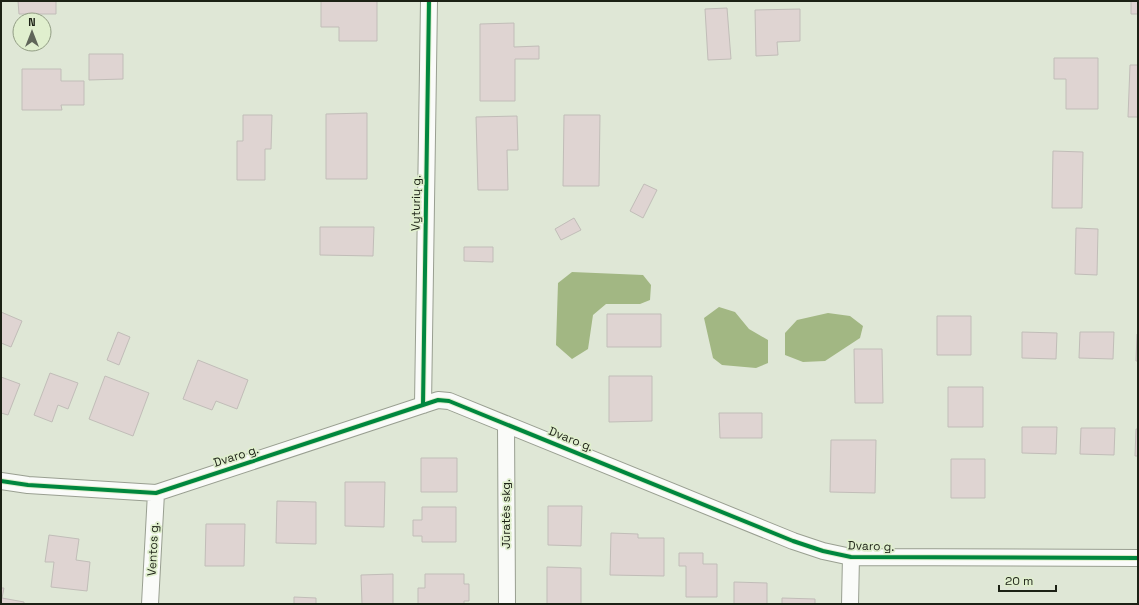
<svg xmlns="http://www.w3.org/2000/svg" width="1139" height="605" font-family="'Space Grotesk',sans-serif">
  <rect width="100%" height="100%" fill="#dfe7d6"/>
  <path fill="#a2b783" d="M 572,272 L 643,275 L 651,285 L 650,300 L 640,304 L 606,304 L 593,315 L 588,349 L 572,359 L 556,345 L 558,283 Z
    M 719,307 L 735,312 L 749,329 L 768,340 L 768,363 L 756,368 L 722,365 L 713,358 L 704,318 Z
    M 828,313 L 850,316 L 863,326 L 860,338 L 825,361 L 803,362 L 785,355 L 785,333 L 797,320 Z"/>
  <path fill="#dfd4d2" stroke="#c1bdb8" d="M 18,1 L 56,1 L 56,14 L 19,14 Z
    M 321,1 L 377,1 L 377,41 L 339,41 L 339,27 L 321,27 Z
    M 1131,1 L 1138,1 L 1138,14 L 1131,14 Z
    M 727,8 L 731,59 L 708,60 L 705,9 Z
    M 800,9 L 800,41 L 777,42 L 778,55 L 756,56 L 755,10 Z
    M 514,23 L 514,47 L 539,46 L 539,59 L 515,59 L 515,101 L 480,101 L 480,24 Z
    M 89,54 L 123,54 L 123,79 L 89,80 Z
    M 1054,58 L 1098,58 L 1098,109 L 1066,109 L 1066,79 L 1054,79 Z
    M 1130,65 L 1138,65 L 1138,117 L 1128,117 Z
    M 22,69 L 61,69 L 61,81 L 84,81 L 84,105 L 61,105 L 62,110 L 22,110 Z
    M 367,113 L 367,179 L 326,179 L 326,114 Z
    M 243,115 L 272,115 L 271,149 L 265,149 L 265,180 L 237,180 L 237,141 L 243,141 Z
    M 564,115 L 600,115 L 599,186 L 563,186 Z
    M 517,116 L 518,150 L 507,150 L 508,190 L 478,190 L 476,117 Z
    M 1053,151 L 1083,152 L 1082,208 L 1052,208 Z
    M 644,184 L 657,190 L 643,218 L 630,211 Z
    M 574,218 L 581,230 L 561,240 L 555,229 Z
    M 320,227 L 374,227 L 373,256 L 320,255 Z
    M 1076,228 L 1098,229 L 1097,275 L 1075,274 Z
    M 464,247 L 493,247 L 493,262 L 464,261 Z
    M 1,312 L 22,321 L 11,347 L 1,343 Z
    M 607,314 L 661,314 L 661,347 L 607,347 Z
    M 937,316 L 971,316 L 971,355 L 937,355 Z
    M 118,332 L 130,337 L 119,365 L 107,360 Z
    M 1022,332 L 1057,333 L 1056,359 L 1022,358 Z
    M 1080,332 L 1114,332 L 1113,359 L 1079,358 Z
    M 1137,334 L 1138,334 L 1138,361 L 1136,361 Z
    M 854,349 L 882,349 L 883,403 L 855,403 Z
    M 198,360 L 248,380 L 237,409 L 216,401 L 212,410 L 183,399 Z
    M 50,373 L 78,383 L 68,409 L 58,405 L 52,422 L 34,415 Z
    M 105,376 L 149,393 L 133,436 L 89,419 Z
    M 609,376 L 652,376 L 652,421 L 609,422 Z
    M 1,377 L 20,384 L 8,415 L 1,413 Z
    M 948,387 L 983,387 L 983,427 L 948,427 Z
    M 719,413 L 762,413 L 762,438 L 720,438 Z
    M 1022,427 L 1057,427 L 1056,454 L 1022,453 Z
    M 1081,428 L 1115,428 L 1114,455 L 1080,454 Z
    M 1136,429 L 1138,429 L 1138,456 L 1135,456 Z
    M 831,440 L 876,440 L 875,493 L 830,492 Z
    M 421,458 L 457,458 L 457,492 L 421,492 Z
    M 951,459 L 985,459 L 985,498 L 951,498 Z
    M 345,482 L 385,482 L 384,527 L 345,526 Z
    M 277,501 L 316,502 L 316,544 L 276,543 Z
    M 548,506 L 582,506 L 581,546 L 548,545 Z
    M 422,507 L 456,507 L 456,542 L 422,542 L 422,536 L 413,536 L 413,520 L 422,520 Z
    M 206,524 L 245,524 L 244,566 L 205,566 Z
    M 611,533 L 638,534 L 638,538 L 664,538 L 664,576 L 610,575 Z
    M 49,535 L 79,539 L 76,560 L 90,562 L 87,591 L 51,587 L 54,562 L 45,562 Z
    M 679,553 L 703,553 L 703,564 L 717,564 L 717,597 L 686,597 L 686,566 L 679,566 Z
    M 547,567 L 581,568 L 581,604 L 547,604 Z
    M 393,574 L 393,604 L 362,604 L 361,575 Z
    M 425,574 L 464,574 L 464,584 L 469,584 L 469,601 L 464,601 L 464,604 L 418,604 L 418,588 L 425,588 Z
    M 734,582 L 767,583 L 767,604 L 734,604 Z
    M 1,588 L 4,588 L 2,598 L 24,602 L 24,604 L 1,604 Z
    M 294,597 L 316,598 L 316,604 L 294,604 Z
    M 782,598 L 815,599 L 815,604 L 782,604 Z"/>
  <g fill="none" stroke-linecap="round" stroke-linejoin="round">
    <g stroke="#999f91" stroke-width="18">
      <path id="minor" d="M 423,405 L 429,1
        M 506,424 L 507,604
        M 1,481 L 28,485 L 156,493 L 438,400 L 449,401 L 793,541 L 823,551 L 851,557 L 1138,558
        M 150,604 L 156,493
        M 850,604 L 851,557"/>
    </g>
    <use href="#minor" stroke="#fafbf9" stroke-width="16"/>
    <g stroke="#e0efce" stroke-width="6">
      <path id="cycleway" d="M 423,405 L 429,1
        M 1,481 L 28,485 L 156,493 L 438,400 L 449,401 L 793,541 L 823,551 L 851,557 L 1138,558"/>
    </g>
    <use href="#cycleway" stroke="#00873e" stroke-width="4"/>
  </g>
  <g text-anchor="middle" stroke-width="3.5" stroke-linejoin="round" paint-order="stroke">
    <g font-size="12" fill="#1c2115" stroke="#e0efce">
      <text transform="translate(416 203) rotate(-89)" y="4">Vyturių g.</text>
      <text transform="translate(571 439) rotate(22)" y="4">Dvaro g.</text>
      <text transform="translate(236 456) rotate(-18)" y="4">Dvaro g.</text>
      <text transform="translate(506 514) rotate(-90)" y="4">Jūratės skg.</text>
      <text transform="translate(871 546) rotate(2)" y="4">Dvaro g.</text>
      <text transform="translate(153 549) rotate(-87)" y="4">Ventos g.</text>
    </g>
  </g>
  <rect width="1139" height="605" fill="none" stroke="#1c2115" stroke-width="4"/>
  <g transform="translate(32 32)"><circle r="19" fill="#e0efce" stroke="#929d84"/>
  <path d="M0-3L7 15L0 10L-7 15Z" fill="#606659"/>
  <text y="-6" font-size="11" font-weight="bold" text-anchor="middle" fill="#1c2115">N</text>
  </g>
  <path d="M999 585v6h57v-6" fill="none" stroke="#1c2115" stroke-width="2"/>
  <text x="1005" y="585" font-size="12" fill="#1c2115" stroke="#e0efce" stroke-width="3" paint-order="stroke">20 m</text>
</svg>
